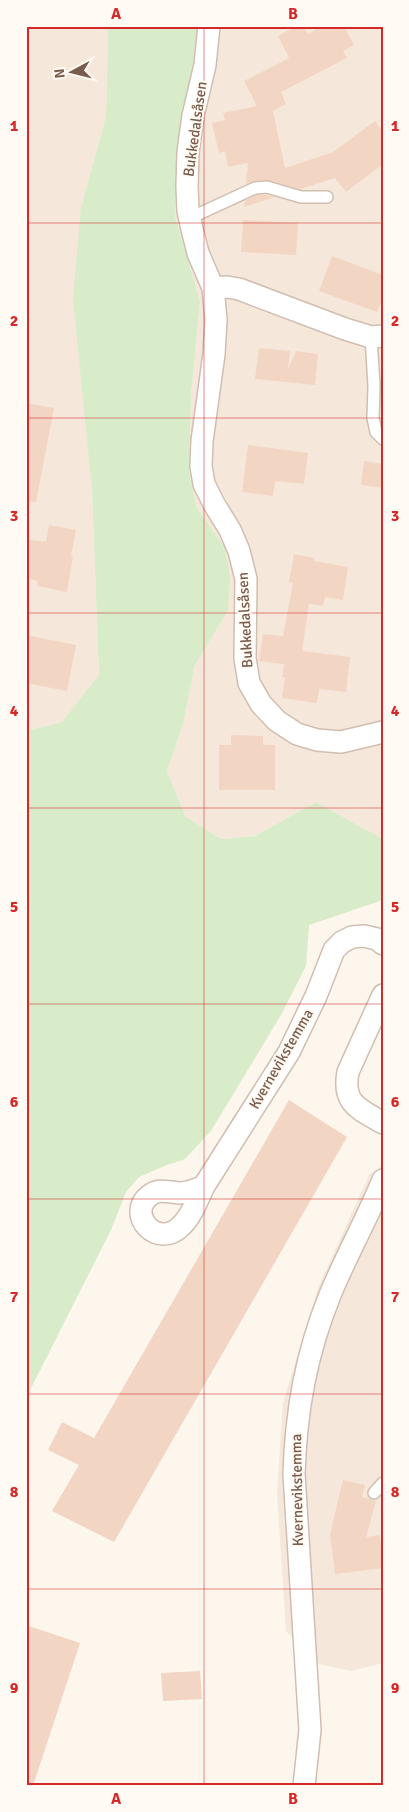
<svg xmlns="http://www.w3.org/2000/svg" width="409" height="1812" font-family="Signika,sans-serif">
  <rect width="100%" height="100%" fill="#fdf6ec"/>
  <path fill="#f5e8da" d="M 26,26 L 106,26 L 108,31 L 106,117 L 81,207 L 99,676 L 62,722 L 26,731 Z
    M 198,26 L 383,26 L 383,839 L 316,802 L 255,836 L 221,839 L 185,816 L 167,771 L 183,724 L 195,665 L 228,611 L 225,548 L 197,508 L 189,472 L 191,396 L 200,301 L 175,216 L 177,147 L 199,37 Z
    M 383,1165 L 383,1663 L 351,1671 L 315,1663 L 286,1631 L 277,1493 L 283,1403 L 318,1288 L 369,1175 Z"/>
  <path fill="#d8ecc9" d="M 106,26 L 198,26 L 199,36 L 177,147 L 175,216 L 200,301 L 191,396 L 189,472 L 197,508 L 225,548 L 230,577 L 228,611 L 195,665 L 183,724 L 167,771 L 185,816 L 221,839 L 255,836 L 316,802 L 383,839 L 383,900 L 309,925 L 306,966 L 281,1015 L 211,1131 L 185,1159 L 167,1165 L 139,1177 L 126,1192 L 111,1230 L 26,1398 L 26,731 L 62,722 L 99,675 L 92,490 L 73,299 L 81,207 L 106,117 L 108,31 Z"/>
  <path fill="#f3d5c3" d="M 296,26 L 303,26 L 308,34 L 323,26 L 344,26 L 354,45 L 343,51 L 347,58 L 281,92 L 286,104 L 273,111 L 285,168 L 333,152 L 375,121 L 383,132 L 383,164 L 346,192 L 335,178 L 300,189 L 267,180 L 254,181 L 246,184 L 248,163 L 228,167 L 225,151 L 219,153 L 212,123 L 225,120 L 223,113 L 257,106 L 244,81 L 289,58 L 278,36 Z
    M 257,195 L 266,195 L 275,197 L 244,207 L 245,201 Z
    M 243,220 L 298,223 L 296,255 L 241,252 Z
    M 332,256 L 383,275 L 383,297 L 377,312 L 319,291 Z
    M 259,348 L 290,351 L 288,370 L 296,351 L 318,354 L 315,385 L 255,379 Z
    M 26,403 L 54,408 L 36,502 L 26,501 Z
    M 248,445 L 308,453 L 304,484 L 275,481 L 273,496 L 242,492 Z
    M 364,461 L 383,464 L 383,488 L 361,485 Z
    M 49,525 L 76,530 L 71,556 L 73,556 L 67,592 L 37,586 L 38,581 L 26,578 L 26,539 L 46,542 Z
    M 294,554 L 314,558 L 314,561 L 348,567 L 343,600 L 325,597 L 323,606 L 309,604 L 302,651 L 350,657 L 346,692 L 319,689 L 317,703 L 282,698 L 285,677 L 282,677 L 284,664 L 259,661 L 263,634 L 283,636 L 293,583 L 289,582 Z
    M 26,635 L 76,645 L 67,691 L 26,683 Z
    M 231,735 L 263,736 L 263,745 L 275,745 L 275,790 L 219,790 L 219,745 L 231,745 Z
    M 289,1100 L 347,1137 L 114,1542 L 52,1511 L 79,1465 L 48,1450 L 62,1422 L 94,1438 Z
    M 343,1480 L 365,1485 L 362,1497 L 376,1501 L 366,1537 L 380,1535 L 383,1568 L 335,1574 L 330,1534 Z
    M 26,1625 L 80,1643 L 33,1786 L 26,1786 Z
    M 200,1671 L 202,1699 L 163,1701 L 161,1673 Z"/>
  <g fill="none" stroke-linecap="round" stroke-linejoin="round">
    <g stroke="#d1beb0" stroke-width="14">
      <path id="lane" d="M 190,218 L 255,188 L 267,187 L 301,197 L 327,197
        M 371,337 L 374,386 L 373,418 L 376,432 L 383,439
        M 374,1493 L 383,1483"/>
    </g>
    <g stroke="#d1beb0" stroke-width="24">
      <path id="street" d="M 209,26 L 205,65 L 193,116 L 188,152 L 187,186 L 188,211 L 192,229 L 198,253 L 213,288 L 216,320 L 214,354 L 202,441 L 201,466 L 204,484 L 214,504 L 230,530 L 239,551 L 246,579 L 245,658 L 249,683 L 261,704 L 277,721 L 297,734 L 317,740 L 341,742 L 383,732
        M 213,288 L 227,287 L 239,289 L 345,329 L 371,337 L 383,336
        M 383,995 L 348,1072 C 342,1104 359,1109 383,1123
        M 204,1186 C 198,1198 192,1216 181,1226 C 157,1250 126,1214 149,1196 C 158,1188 168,1192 179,1193 C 188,1193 196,1190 204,1186 L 289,1052 L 316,996 L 334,950 L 342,942 L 352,937 L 364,936 L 377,939 L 383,944
        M 304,1786 L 310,1730 L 294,1474 C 296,1411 306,1354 330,1295 C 346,1256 367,1219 383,1180"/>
    </g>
    <use href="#lane" stroke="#fff" stroke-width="11"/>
    <use href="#street" stroke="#fff" stroke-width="21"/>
  </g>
  <path fill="none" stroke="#d62828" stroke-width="1" stroke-opacity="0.55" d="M 204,26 L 204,1786M 26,223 L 383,223M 26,418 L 383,418M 26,613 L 383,613M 26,808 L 383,808M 26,1004 L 383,1004M 26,1199 L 383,1199M 26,1394 L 383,1394M 26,1589 L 383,1589"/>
  <g text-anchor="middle" stroke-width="4" stroke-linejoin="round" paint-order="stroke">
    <g font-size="15" fill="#7a5c4d" stroke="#fffaf3">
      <text transform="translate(195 129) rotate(-82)" y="5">Bukkedalsåsen</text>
      <text transform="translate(245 620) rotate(-93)" y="5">Bukkedalsåsen</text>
      <text transform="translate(281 1059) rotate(-60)" y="5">Kvernevikstemma</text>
      <text transform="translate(297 1490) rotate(-91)" y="5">Kvernevikstemma</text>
    </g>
  </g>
  <rect width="409" height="1812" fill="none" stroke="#fffaf3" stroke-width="55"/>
  <g transform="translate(72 72) rotate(263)" stroke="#fffaf3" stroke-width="4" paint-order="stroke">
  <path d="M0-4L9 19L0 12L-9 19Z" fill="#7a5c4d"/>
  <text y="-8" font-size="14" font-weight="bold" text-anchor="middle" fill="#7a5c4d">N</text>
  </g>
  <rect x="28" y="28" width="354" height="1756" fill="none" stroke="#d62828" stroke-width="2"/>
  <g font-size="16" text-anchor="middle" font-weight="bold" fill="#d62828">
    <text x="116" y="19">A</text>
    <text x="293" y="19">B</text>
    <text x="14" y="131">1</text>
    <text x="395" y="131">1</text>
    <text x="14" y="326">2</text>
    <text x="395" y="326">2</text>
    <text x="14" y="521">3</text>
    <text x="395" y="521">3</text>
    <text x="14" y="716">4</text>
    <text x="395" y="716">4</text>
    <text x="14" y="912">5</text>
    <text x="395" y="912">5</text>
    <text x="14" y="1107">6</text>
    <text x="395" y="1107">6</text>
    <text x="14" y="1302">7</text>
    <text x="395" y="1302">7</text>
    <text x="14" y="1497">8</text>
    <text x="395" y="1497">8</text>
    <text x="14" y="1693">9</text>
    <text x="395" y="1693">9</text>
    <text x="116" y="1804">A</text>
    <text x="293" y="1804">B</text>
  </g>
</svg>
